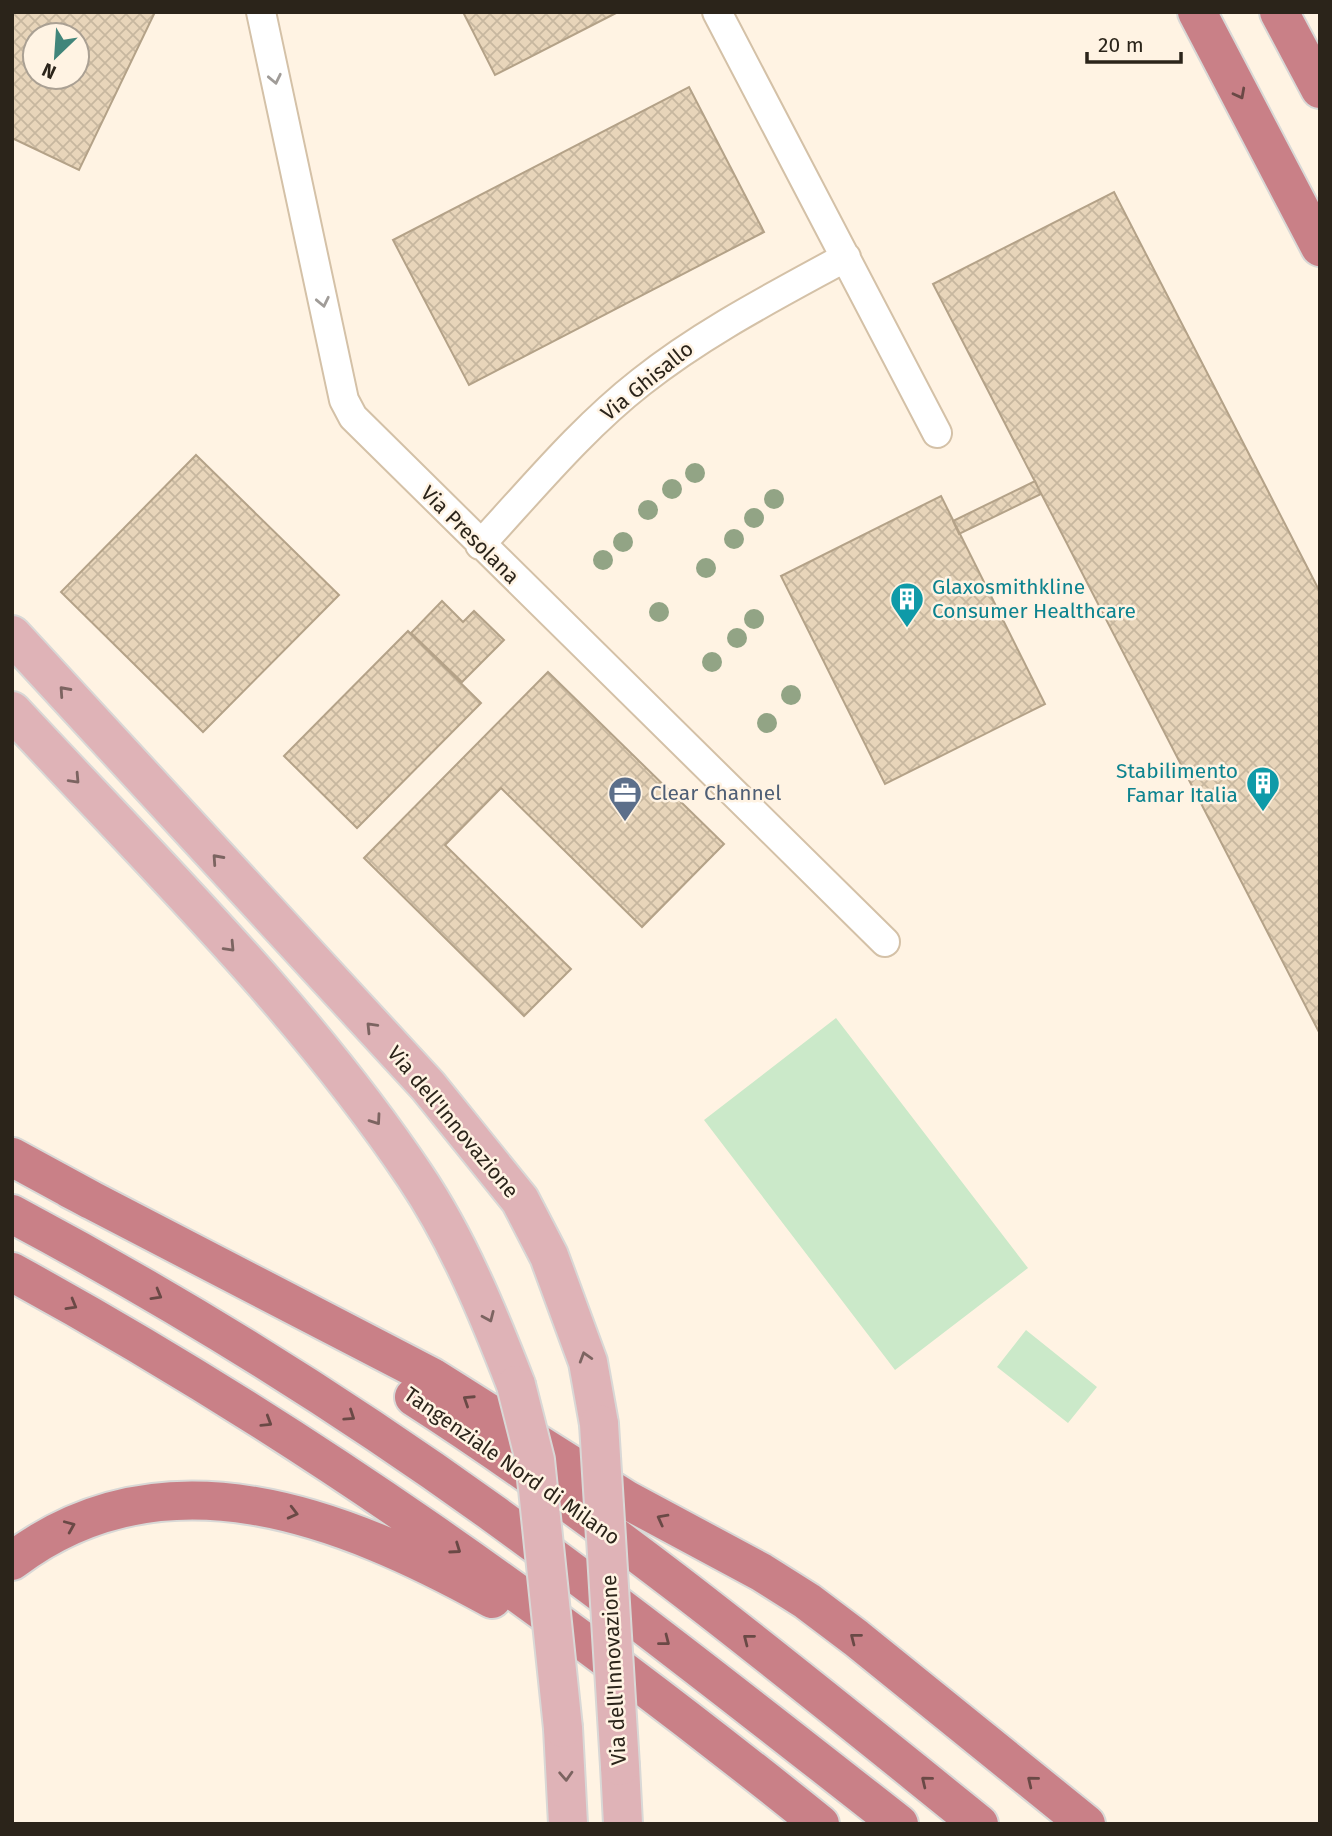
<svg xmlns="http://www.w3.org/2000/svg" width="1332" height="1836" font-family="'Fira Sans',sans-serif">
  <defs>
    <pattern id="building-cross-hatch" width="8" height="8" patternUnits="userSpaceOnUse" patternTransform="scale(1.75)"><rect width="8" height="8" fill="#e8d5ba"/><path d="M0 0l8 8M0 8l8-8" fill="none" stroke="#c7b79f"/></pattern>
  </defs>
  <rect width="100%" height="100%" fill="#fff3e3"/>
  <path fill="#cbe9c9" d="M 836,1018 L 1028,1268 L 895,1370 L 704,1120 Z
    M 1026,1330 L 1097,1387 L 1068,1423 L 997,1367 Z"/>
  <path fill="url(#building-cross-hatch)" stroke="#b4a288" stroke-width="2" fill-rule="evenodd" d="M 12,12 L 155,12 L 79,170 L 12,138 ZM 35,35 L 77,35 L 77,77 L 35,77 Z
    M 463,12 L 618,12 L 495,75 Z
    M 689,87 L 764,232 L 469,385 L 393,240 Z
    M 1114,192 L 1320,592 L 1320,1034 L 933,284 Z
    M 196,455 L 339,595 L 203,732 L 61,592 Z
    M 1035,481 L 1041,494 L 959,534 L 953,521 Z
    M 941,496 L 1045,704 L 885,784 L 781,576 Z
    M 442,601 L 463,622 L 474,611 L 504,640 L 462,682 L 411,633 Z
    M 408,631 L 481,703 L 357,828 L 284,756 Z
    M 548,672 L 724,844 L 642,927 L 501,788 L 445,845 L 571,969 L 524,1016 L 364,858 Z"/>
  <g fill="none" stroke-linecap="round" stroke-linejoin="round">
    <g stroke="#d4c1a7" stroke-width="32">
      <path id="street" d="M 261,12 L 344,400 L 353,417 L 885,942
        M 717,12 L 937,433
        M 480,545 C 532,489 581,429 641,382 C 704,332 775,296 846,257"/>
    </g>
    <g stroke="#d9d8d6" stroke-width="42">
      <path id="primary" d="M 12,635 L 428,1086 L 520,1200 L 549,1256 L 588,1362 L 599,1424
        M 12,711 C 150,860 302,1007 415,1176 C 458,1240 488,1313 516,1385
        M 563,1728 L 568,1824
        M 620,1766 L 623,1824"/>
    </g>
    <g stroke="#d9d8d6" stroke-width="42">
      <path id="highway" d="M 1197,12 L 1320,247
        M 1279,12 L 1320,89
        M 12,1157 L 91,1200
        M 70,1189 L 432,1377 L 627,1500 L 761,1572 L 807,1601 L 856,1638 L 1086,1824
        M 12,1214 C 179,1303 341,1404 494,1514 C 632,1614 765,1719 899,1824
        M 12,1272 C 299,1429 565,1619 820,1824
        M 414,1397 C 613,1525 795,1676 979,1824
        M 12,1561 C 164,1445 344,1517 492,1599"/>
    </g>
    <use href="#street" stroke="#fff" stroke-width="28"/>
    <use href="#primary" stroke="#dfb3b7" stroke-width="38"/>
    <use href="#highway" stroke="#c98087" stroke-width="38"/>
    <g stroke="#d9d8d6" stroke-width="42" stroke-linecap="butt">
      <path id="primary-bridge" d="M 516,1385 L 535,1460 L 563,1728
        M 599,1424 L 620,1766"/>
    </g>
    <use href="#primary-bridge" stroke="#dfb3b7" stroke-width="38"/>
  </g>
  <g fill="#92a485">
    <circle cx="695" cy="473" r="10"/>
    <circle cx="672" cy="489" r="10"/>
    <circle cx="774" cy="499" r="10"/>
    <circle cx="648" cy="510" r="10"/>
    <circle cx="754" cy="518" r="10"/>
    <circle cx="734" cy="539" r="10"/>
    <circle cx="623" cy="542" r="10"/>
    <circle cx="603" cy="560" r="10"/>
    <circle cx="706" cy="568" r="10"/>
    <circle cx="659" cy="612" r="10"/>
    <circle cx="754" cy="619" r="10"/>
    <circle cx="737" cy="638" r="10"/>
    <circle cx="712" cy="662" r="10"/>
    <circle cx="791" cy="695" r="10"/>
    <circle cx="767" cy="723" r="10"/>
  </g>
  <defs><path id="oneway-chevron" d="M-2-3.5L2.5 0L-2 3.5" fill="none" stroke-width="1.6" stroke-linecap="round" stroke-linejoin="round" transform="scale(1.75)"/></defs>
  <g stroke="#a09c98">
    <use href="#oneway-chevron" transform="translate(275 79) rotate(78)"/>
    <use href="#oneway-chevron" transform="translate(323 302) rotate(78)"/>
  </g>
  <g stroke="#6a4946">
    <use href="#oneway-chevron" transform="translate(1240 94) rotate(62)"/>
    <use href="#oneway-chevron" transform="translate(157 1295) rotate(30)"/>
    <use href="#oneway-chevron" transform="translate(72 1305) rotate(30)"/>
    <use href="#oneway-chevron" transform="translate(468 1400) rotate(-147)"/>
    <use href="#oneway-chevron" transform="translate(350 1416) rotate(34)"/>
    <use href="#oneway-chevron" transform="translate(267 1422) rotate(32)"/>
    <use href="#oneway-chevron" transform="translate(293 1513) rotate(14)"/>
    <use href="#oneway-chevron" transform="translate(662 1519) rotate(-152)"/>
    <use href="#oneway-chevron" transform="translate(70 1526) rotate(-23)"/>
    <use href="#oneway-chevron" transform="translate(456 1549) rotate(35)"/>
    <use href="#oneway-chevron" transform="translate(855 1638) rotate(-142)"/>
    <use href="#oneway-chevron" transform="translate(748 1639) rotate(-142)"/>
    <use href="#oneway-chevron" transform="translate(665 1641) rotate(38)"/>
    <use href="#oneway-chevron" transform="translate(926 1781) rotate(-141)"/>
    <use href="#oneway-chevron" transform="translate(1032 1781) rotate(-141)"/>
  </g>
  <g stroke="#7c6461">
    <use href="#oneway-chevron" transform="translate(64 691) rotate(-132)"/>
    <use href="#oneway-chevron" transform="translate(75 779) rotate(47)"/>
    <use href="#oneway-chevron" transform="translate(217 859) rotate(-132)"/>
    <use href="#oneway-chevron" transform="translate(230 947) rotate(47)"/>
    <use href="#oneway-chevron" transform="translate(371 1027) rotate(-134)"/>
    <use href="#oneway-chevron" transform="translate(376 1120) rotate(55)"/>
    <use href="#oneway-chevron" transform="translate(489 1317) rotate(66)"/>
    <use href="#oneway-chevron" transform="translate(585 1357) rotate(-107)"/>
    <use href="#oneway-chevron" transform="translate(566 1776) rotate(87)"/>
  </g>
  <defs>
    <g id="building-pin" transform="scale(1.75)"><path d="M0 17L-7.5 6A9.5 9.5 0 1 1 7.5 6Z" fill="#0f9aa8" stroke="#fff3e3"/><path d="M-4-6H4V6H1V3H-1V6H-4ZM-2.5-4.3h1.7v1.8h-1.7ZM.8-4.3h1.7v1.8H.8ZM-2.5-1h1.7V.8h-1.7ZM.8-1h1.7V.8H.8Z" fill="#fff"/></g>
    <g id="office-pin" transform="scale(1.75)"><path d="M0 17L-7.5 6A9.5 9.5 0 1 1 7.5 6Z" fill="#5c6f8a" stroke="#fff3e3"/><path d="M-6-3h4V-5.5h4V-3h4V5H-6ZM-1-4.5V-3h2v-1.5ZM-6 0V1H6V0Z" fill="#fff"/></g>
  </defs>
  <g fill-rule="evenodd">
    <use href="#building-pin" x="907" y="599"/>
    <use href="#building-pin" x="1263" y="783"/>
    <use href="#office-pin" x="625" y="793"/>
  </g>
  <g text-anchor="middle" stroke-width="5" stroke-linejoin="round" paint-order="stroke">
    <g font-size="21" fill="#2b241a" stroke="#fff3e3">
      <text transform="translate(647 381) rotate(-39)" y="7">Via Ghisallo</text>
      <text transform="translate(470 535) rotate(45)" y="7">Via Presolana</text>
      <text transform="translate(453 1122) rotate(50)" y="7">Via dell'Innovazione</text>
      <text transform="translate(512 1466) rotate(35)" y="7">Tangenziale Nord di Milano</text>
      <text transform="translate(614 1670) rotate(-93)" y="7">Via dell'Innovazione</text>
    </g>
    <g font-size="21" fill="#0d838f" stroke="#fff3e3" text-anchor="start">
      <text x="932" y="594">Glaxosmithkline<tspan x="932" dy="24">Consumer Healthcare</tspan></text>
      <text x="1238" y="778" text-anchor="end">Stabilimento<tspan x="1238" dy="24">Famar Italia</tspan></text>
    </g>
    <g font-size="21" fill="#4e5e75" stroke="#fff3e3" text-anchor="start">
      <text x="650" y="800">Clear Channel</text>
    </g>
  </g>
  <rect width="1332" height="1836" fill="none" stroke="#2b241a" stroke-width="28"/>
  <g transform="translate(56 56) rotate(205)"><circle r="33" fill="#fff3e3" stroke="#aaa093" stroke-width="2"/>
  <path d="M0-5L12 26L0 18L-12 26Z" fill="#41857a"/>
  <text y="-10" font-size="19" font-weight="bold" text-anchor="middle" fill="#2b241a">N</text>
  </g>
  <path d="M1087 52v10h94v-10" fill="none" stroke="#2b241a" stroke-width="3.5"/>
  <text x="1098" y="52" font-size="21" fill="#2b241a" stroke="#fff3e3" stroke-width="5" paint-order="stroke">20 m</text>
</svg>
